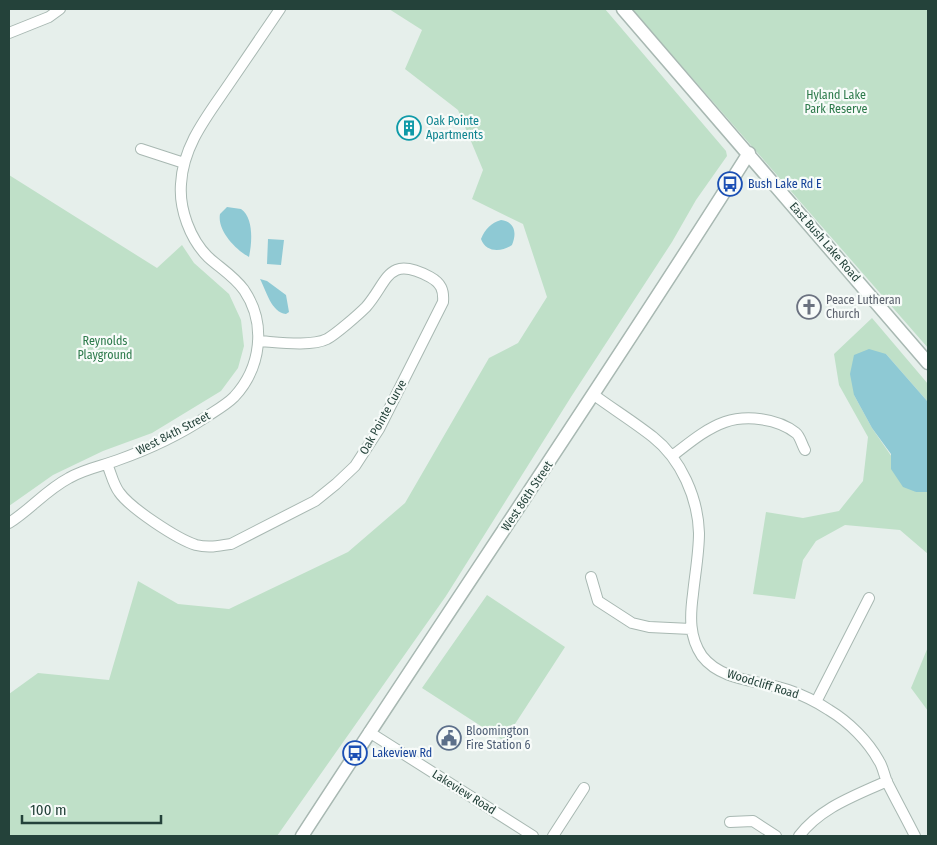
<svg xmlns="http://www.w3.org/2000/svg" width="937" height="845" font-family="'Fira Sans Condensed',sans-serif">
  <rect width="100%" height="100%" fill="#e6efeb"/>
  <path fill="#bfe0c8" d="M 389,9 L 605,9 L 726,151 L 727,156 L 696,200 L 672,242 L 571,397 L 446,596 L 277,836 L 9,836 L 9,694 L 38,673 L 109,680 L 138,581 L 178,604 L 229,609 L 348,552 L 405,503 L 489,358 L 518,343 L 547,297 L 523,224 L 472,199 L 483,170 L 458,110 L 405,69 L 422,30 Z
    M 632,9 L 928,9 L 928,348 Z
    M 9,175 L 157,268 L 182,245 L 194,263 L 229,294 L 241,320 L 244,346 L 238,368 L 221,391 L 152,433 L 103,451 L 53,475 L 9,506 Z
    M 872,318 L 928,384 L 928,402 L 886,354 L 854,395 L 872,428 L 916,492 L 928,492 L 928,554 L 900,530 L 845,525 L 816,541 L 803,560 L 795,599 L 753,594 L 766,512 L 803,518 L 839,511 L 863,481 L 868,437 L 839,385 L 834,354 Z
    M 487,595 L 565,647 L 504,741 L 422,688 Z
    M 928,647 L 928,711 L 911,688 Z"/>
  <path fill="#8ec9d4" d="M 227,207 L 241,209 C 254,218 252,243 249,257 C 235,249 217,230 220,214 Z
    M 501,220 C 515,222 517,233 512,245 C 502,252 486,253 481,239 C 485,229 491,223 501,220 Z
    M 268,239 L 284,240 L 281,265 L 267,264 Z
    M 260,279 L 267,281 L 286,295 L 289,312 L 286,314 C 271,312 267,292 260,279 Z
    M 869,349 L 886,354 L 928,402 L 928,492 L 916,492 L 903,487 L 891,469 L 891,454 L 872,428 L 854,395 L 850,374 L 854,355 Z"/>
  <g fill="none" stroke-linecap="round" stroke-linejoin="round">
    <g stroke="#a8b8b2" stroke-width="12">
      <path id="minor" d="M 9,33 L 49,17 L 60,9
        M 141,149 L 184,163
        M 594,395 C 613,409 634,422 653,437 C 681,459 698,498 699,533 C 699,553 695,574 693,594 C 690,616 689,637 702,656 C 722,682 760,680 788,690 C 803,695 817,702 829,710 C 849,722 868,741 879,761 C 883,767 884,775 887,782 C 896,800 906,818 915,836
        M 672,456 C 688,444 705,429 725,422 C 746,415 777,418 796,433 C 800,436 802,445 805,450
        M 107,464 C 111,473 113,484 119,492 C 130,508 177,539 196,545 C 208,548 219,546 231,544 L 315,501 L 336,484 L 355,466 L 379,429 L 443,302 C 444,290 441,283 430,277 C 387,254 388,282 366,307 C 358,315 336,334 327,339 C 311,347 276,342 258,341
        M 9,523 C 30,510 46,490 69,478 C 84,469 102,466 118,460 C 149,449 179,435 206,417 C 215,411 226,405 234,397 C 261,368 267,324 244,290 C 234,276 220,268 208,257 C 190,239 179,209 181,184 C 183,145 208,115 229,84 C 246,59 263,34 280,9
        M 591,577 L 598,601 L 632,623 L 649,627 L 691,629
        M 816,702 L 869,598
        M 369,732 L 533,836
        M 730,822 L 753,821 L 776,836
        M 553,836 L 584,788
        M 799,836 C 821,807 855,796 887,781"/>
    </g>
    <g stroke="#a8b8b2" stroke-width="15">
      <path id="tertiary" d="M 623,9 L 928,363
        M 302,836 C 450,608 604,383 749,153"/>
    </g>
    <use href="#minor" stroke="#fff" stroke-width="10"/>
    <use href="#tertiary" stroke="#fff" stroke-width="12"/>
  </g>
  <defs>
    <g id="building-ring" transform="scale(1.25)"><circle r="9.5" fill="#f7fbf9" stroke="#0f9aa8" stroke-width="1.5"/><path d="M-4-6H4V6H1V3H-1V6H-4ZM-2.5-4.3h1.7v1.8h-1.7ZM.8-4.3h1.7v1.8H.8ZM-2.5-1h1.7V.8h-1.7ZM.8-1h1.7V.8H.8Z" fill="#0f9aa8"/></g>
    <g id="bus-ring" transform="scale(1.25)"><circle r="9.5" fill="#f7fbf9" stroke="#1a4fb4" stroke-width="1.5"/><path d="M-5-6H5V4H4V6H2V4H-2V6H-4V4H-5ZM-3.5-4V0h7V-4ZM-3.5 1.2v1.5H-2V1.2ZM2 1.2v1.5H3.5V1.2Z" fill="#1a4fb4"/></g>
    <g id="church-ring" transform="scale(1.25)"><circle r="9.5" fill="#f7fbf9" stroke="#6b7280" stroke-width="1.5"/><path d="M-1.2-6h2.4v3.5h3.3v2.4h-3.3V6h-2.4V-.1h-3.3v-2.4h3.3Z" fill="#6b7280"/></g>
    <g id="civic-ring" transform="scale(1.25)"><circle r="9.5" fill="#f7fbf9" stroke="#5c6f8a" stroke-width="1.5"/><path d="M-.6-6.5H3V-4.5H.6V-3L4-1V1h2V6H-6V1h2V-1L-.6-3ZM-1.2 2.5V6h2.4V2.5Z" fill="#5c6f8a"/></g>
  </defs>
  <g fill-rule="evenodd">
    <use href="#building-ring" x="409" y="128"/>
    <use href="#bus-ring" x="730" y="184"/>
    <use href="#church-ring" x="809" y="307"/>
    <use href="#civic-ring" x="449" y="738"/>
    <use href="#bus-ring" x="355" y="753"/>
  </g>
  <g text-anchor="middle" stroke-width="4.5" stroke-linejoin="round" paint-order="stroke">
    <g font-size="12" fill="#2d7a4b" stroke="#f7fbf9">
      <text x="836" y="99">Hyland Lake<tspan x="836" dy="14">Park Reserve</tspan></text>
      <text x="105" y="345">Reynolds<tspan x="105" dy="14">Playground</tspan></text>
    </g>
    <g font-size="12" fill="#0d838f" stroke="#f7fbf9" text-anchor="start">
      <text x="426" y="125">Oak Pointe<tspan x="426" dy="14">Apartments</tspan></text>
    </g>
    <g font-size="12" fill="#164399" stroke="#f7fbf9" text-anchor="start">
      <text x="748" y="188">Bush Lake Rd E</text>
      <text x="372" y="757">Lakeview Rd</text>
    </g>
    <g font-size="12" fill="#24423a" stroke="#f7fbf9">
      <text transform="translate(825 242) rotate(49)" y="4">East Bush Lake Road</text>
      <text transform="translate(383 417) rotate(-61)" y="4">Oak Pointe Curve</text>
      <text transform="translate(173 433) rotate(-27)" y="4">West 84th Street</text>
      <text transform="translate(527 496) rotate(-56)" y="4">West 86th Street</text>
      <text transform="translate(763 684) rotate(17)" y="4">Woodcliff Road</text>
      <text transform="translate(464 792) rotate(32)" y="4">Lakeview Road</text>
    </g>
    <g font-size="12" fill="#5b616d" stroke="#f7fbf9" text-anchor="start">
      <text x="826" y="304">Peace Lutheran<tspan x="826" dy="14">Church</tspan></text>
    </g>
    <g font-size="12" fill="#4e5e75" stroke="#f7fbf9" text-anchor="start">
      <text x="466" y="735">Bloomington<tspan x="466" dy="14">Fire Station 6</tspan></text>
    </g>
  </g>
  <rect width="937" height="845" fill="none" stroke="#24423a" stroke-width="20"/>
  <path d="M22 815v8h139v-8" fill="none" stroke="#24423a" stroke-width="2.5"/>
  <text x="30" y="815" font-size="15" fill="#24423a" stroke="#f7fbf9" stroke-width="4" paint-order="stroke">100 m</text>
</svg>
